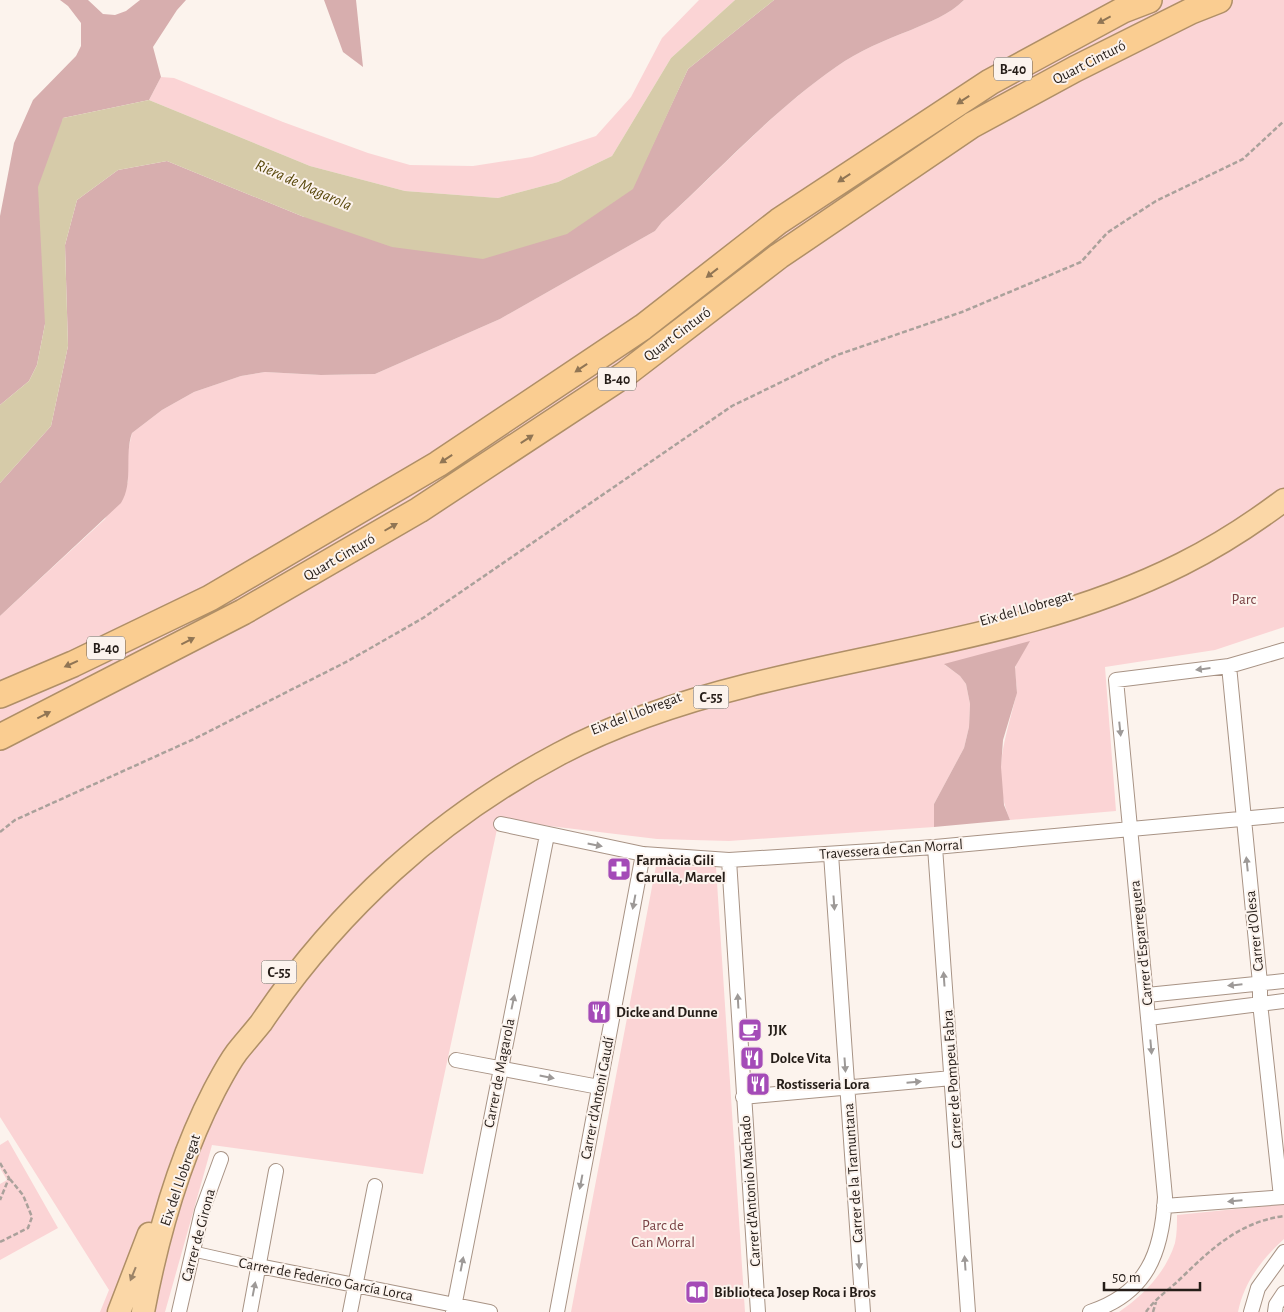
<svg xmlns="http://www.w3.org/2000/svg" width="1284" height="1312" font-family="'Alegreya Sans',sans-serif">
  <rect width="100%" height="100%" fill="#fcf3ed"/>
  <path fill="#fbd4d5" d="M 699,0 L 735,0 L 671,58 L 612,156 L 558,182 L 498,198 L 405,191 L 310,166 L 149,100 L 161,77 L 174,78 L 283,122 L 368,153 L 410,165 L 473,166 L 532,157 L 596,136 L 631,97 L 662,38 Z
    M 964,0 L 1284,0 L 1284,627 L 1215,650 L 1105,667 L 1116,811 L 1010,820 C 991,774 1005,741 1016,696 C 1018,688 1015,678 1015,669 C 1016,660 1025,650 1029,642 L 945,665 L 960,676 L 966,684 L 970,704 L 969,727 L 964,748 L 934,804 L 934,827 L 729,841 L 657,839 L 499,820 L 423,1174 L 212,1145 L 165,1312 L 100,1312 L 109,1290 L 0,1117 L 0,616 L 105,519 L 128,482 L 127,456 L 132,433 L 162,410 L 194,392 L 241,376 L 265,372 L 321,375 L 375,374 L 500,319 L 655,231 L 662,222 C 721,170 771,112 836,67 C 858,51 885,40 911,30 C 929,22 949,15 964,0 Z
    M 656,866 L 716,867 L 745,1312 L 571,1312 Z
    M 8,1140 L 58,1228 L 0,1260 L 0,1184 L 7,1180 L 0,1168 L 0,1145 Z
    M 1284,1204 L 1284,1239 C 1262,1259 1244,1282 1238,1312 L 1119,1312 C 1144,1295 1166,1272 1175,1243 C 1177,1234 1177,1224 1177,1215 Z"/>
  <path fill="#d7aeae" d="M 60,0 L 88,0 L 103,14 L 115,15 L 126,11 L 140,0 L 186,0 L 177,10 L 153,47 L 161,77 L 149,100 L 63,118 L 45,324 L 37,365 L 29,381 L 0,405 L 0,216 L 14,143 L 33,100 L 76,56 L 81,46 L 81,23 L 68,6 Z
    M 324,0 L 356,0 L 363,67 L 343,52 Z
    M 774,0 L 964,0 C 949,15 929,22 911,30 C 885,40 858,51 836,67 C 771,112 720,170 662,222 L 655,231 L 500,319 L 375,374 L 321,375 L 265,372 L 241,376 L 194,392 L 162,410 L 132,433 C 124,456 134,482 121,503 L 0,616 L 0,483 L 51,426 L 68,346 L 65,245 L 77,200 L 118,170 L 167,161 L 304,217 L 632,189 L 688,69 Z
    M 1030,641 L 1015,667 L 1017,693 L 1003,740 L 1001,767 L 1004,805 L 1010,820 L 934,827 L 934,804 L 964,748 L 969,727 L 970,704 L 966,684 L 960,676 L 944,664 Z"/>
  <path fill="#d6cba9" d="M 735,0 L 774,0 L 688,69 L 633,189 L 567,234 L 483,259 L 392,247 L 304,217 L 167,161 L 118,170 L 77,200 L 65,245 L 68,346 L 51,426 L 0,483 L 0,405 L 29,381 L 37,365 L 45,324 L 38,187 L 63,118 L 149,100 L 310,166 L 405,191 L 498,198 L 558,182 L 612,156 L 671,58 Z"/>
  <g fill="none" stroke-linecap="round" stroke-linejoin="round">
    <g stroke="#a89385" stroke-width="12">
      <path id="pedestrian" d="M 192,1251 L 259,1266"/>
    </g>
    <g stroke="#a89385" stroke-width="16">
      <path id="minor" d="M 1229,666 L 1260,983 L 1260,1003 L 1281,1197
        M 501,824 L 643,854 L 729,860 L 935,847 L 1284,815
        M 935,847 L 968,1312
        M 831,854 L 863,1312
        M 729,860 L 758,1312
        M 1147,995 L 1284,981
        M 1149,1018 L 1284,1001
        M 456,1060 L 599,1087
        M 743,1097 L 952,1078
        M 1164,1206 L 1284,1197
        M 259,1266 L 490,1312
        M 179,1312 L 202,1211 L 221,1159
        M 250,1312 L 276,1171
        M 350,1312 L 375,1186
        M 453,1312 L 547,835
        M 557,1312 L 643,854
        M 1090,1312 C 1147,1293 1162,1253 1165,1197 L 1116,680 L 1229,666 L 1284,650
        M 1251,1312 L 1258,1288 L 1284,1252
        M 1275,1312 L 1276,1305 L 1284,1293"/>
    </g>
    <g stroke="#af8f67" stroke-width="25">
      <path id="trunk" d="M 119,1312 L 149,1234
        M 143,1312 C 157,1237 179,1159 214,1091 C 221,1078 228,1064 237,1052 C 245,1042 253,1033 261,1023 C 337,910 438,818 559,754 C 617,723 685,701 749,685 C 894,648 1047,632 1182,564 C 1218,546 1252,524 1284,500"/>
    </g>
    <g stroke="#af8f67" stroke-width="28">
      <path id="motorway" d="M 0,695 L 73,664 L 210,598 L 438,464 L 643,327 L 779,221 L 990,82 L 1123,10 L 1149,0
        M 0,737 L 243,612 L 419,510 L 624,375 L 779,256 L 972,125 L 1075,69 L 1191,11 L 1219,0"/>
    </g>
    <path stroke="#aaa19b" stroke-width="2.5" stroke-dasharray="5 2.5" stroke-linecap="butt" d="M 0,832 L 15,820 L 194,739 L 348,661 L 423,618 L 732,406 L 837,355 L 962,312 L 1081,262 L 1107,233 L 1122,223 L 1156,201 L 1243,159 L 1284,121
      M 0,1163 L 9,1178 L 0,1200
      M 0,1242 L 28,1228 L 32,1217 L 23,1195 L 9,1178
      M 1146,1312 C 1154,1300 1167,1291 1177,1282 C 1209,1251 1238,1222 1284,1216
      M 1153,1312 L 1156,1302"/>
    <use href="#pedestrian" stroke="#fff" stroke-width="10"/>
    <use href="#minor" stroke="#fff" stroke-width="14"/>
    <use href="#trunk" stroke="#fbd7a7" stroke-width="22"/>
    <use href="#motorway" stroke="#facd91" stroke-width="25"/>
  </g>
  <defs><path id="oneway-solid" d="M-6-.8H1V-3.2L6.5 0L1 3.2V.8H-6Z" transform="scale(1.25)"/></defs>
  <g fill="#907554">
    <use href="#oneway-solid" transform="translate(1104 20) rotate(152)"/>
    <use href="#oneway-solid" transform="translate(963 100) rotate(147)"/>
    <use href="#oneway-solid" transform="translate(844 178) rotate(147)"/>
    <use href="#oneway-solid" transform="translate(712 273) rotate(142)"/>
    <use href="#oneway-solid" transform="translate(581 368) rotate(146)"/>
    <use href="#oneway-solid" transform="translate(527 439) rotate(-33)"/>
    <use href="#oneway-solid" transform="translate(446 459) rotate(146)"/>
    <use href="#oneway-solid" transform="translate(391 527) rotate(-30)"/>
    <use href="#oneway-solid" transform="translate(188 641) rotate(-27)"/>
    <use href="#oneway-solid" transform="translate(71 664) rotate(156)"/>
    <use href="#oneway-solid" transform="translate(44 715) rotate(-27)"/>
  </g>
  <g fill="#9d9997">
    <use href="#oneway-solid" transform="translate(1203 669) rotate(173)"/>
    <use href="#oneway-solid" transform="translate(1120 729) rotate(84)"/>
    <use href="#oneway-solid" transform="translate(595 845) rotate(11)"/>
    <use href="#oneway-solid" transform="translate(1247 864) rotate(-96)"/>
    <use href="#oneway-solid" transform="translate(634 902) rotate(101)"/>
    <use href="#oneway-solid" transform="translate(834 903) rotate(86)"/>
    <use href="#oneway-solid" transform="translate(944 979) rotate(-94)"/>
    <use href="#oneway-solid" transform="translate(1235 985) rotate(174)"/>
    <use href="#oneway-solid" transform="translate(738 1001) rotate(-93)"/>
    <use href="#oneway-solid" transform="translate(513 1002) rotate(-78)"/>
    <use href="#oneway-solid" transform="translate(1151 1047) rotate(85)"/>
    <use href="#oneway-solid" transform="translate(845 1065) rotate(86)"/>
    <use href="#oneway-solid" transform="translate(547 1077) rotate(11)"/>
    <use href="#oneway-solid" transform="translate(914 1082) rotate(-5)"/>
    <use href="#oneway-solid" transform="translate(581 1182) rotate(101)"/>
    <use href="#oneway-solid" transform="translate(1235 1201) rotate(175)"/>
    <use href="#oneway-solid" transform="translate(859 1262) rotate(86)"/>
    <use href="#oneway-solid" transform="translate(965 1263) rotate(-94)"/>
    <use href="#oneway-solid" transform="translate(462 1264) rotate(-79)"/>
    <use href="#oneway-solid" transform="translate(254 1289) rotate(-79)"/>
  </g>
  <use fill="#9b8367" href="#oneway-solid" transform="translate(133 1274) rotate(112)"/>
  <defs>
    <g id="pharmacy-square" transform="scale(1.25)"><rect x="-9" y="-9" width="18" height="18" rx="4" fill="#a44bb7" stroke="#fcf3ed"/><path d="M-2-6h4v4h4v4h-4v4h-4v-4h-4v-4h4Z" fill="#fff"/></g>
    <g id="restaurant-square" transform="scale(1.25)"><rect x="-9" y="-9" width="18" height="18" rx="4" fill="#a44bb7" stroke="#fcf3ed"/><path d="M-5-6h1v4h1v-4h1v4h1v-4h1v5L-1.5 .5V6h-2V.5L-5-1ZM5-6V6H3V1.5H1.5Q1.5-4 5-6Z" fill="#fff"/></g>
    <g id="cafe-square" transform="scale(1.25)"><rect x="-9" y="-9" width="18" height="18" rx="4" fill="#a44bb7" stroke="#fcf3ed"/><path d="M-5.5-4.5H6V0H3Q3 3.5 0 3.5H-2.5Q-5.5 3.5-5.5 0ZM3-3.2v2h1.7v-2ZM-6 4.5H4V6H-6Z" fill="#fff"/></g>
    <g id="library-square" transform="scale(1.25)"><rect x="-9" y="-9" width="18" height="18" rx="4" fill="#a44bb7" stroke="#fcf3ed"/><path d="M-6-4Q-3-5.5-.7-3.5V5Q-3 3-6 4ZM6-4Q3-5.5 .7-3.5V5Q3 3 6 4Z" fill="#fff"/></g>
  </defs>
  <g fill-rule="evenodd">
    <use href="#pharmacy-square" x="619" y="869"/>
    <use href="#restaurant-square" x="599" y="1012"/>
    <use href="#cafe-square" x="750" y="1030"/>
    <use href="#restaurant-square" x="752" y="1058"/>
    <use href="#restaurant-square" x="758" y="1084"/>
    <use href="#library-square" x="697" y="1292"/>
  </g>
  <g text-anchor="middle" stroke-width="4" stroke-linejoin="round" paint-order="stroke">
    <g fill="#fcf3ed" stroke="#665d58" stroke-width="1">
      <rect x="994" y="57.5" width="38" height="23" rx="4"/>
      <rect x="598" y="367.5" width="38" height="23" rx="4"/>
      <rect x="87" y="636.5" width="38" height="23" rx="4"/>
      <rect x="693.5" y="685.5" width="35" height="23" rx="4"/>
      <rect x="261.5" y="960.5" width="35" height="23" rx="4"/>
    </g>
    <g font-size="14" font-weight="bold" fill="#251d18">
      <text x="1013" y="74">B-40</text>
      <text x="617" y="384">B-40</text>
      <text x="106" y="653">B-40</text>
      <text x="711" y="702">C-55</text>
      <text x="279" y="977">C-55</text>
    </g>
    <g font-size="15" fill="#251d18" stroke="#fcf3ed">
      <text transform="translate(1089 62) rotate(-27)" y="5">Quart Cinturó</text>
      <text transform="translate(677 334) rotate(-37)" y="5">Quart Cinturó</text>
      <text transform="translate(339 557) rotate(-30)" y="5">Quart Cinturó</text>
      <text transform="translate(1026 608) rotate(-16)" y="5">Eix del Llobregat</text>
      <text transform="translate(636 713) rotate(-21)" y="5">Eix del Llobregat</text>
      <text transform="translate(891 849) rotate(-4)" y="5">Travessera de Can Morral</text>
      <text transform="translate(1254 931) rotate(-96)" y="5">Carrer d'Olesa</text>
      <text transform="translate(1141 943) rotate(-96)" y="5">Carrer d'Esparreguera</text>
      <text transform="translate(499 1073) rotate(-79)" y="5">Carrer de Magarola</text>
      <text transform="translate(952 1079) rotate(-94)" y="5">Carrer de Pompeu Fabra</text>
      <text transform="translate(597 1098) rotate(-79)" y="5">Carrer d'Antoni Gaudí</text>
      <text transform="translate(853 1173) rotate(-94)" y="5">Carrer de la Tramuntana</text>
      <text transform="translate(180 1180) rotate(-71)" y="5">Eix del Llobregat</text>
      <text transform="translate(750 1191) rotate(-94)" y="5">Carrer d'Antonio Machado</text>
      <text transform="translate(198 1235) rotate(-75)" y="5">Carrer de Girona</text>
      <text transform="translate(326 1279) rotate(11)" y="5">Carrer de Federico García Lorca</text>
    </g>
    <g font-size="15" fill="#7a4245" stroke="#fcf3ed">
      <text x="1244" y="604">Parc</text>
      <text x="663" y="1230">Parc de<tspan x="663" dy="17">Can Morral</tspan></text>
    </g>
    <g font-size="15" font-weight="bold" fill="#251d18" stroke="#fcf3ed" text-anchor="start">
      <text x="636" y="865">Farmàcia Gili<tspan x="636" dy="17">Carulla, Marcel</tspan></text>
      <text x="616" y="1017">Dicke and Dunne</text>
      <text x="768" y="1035">JJK</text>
      <text x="770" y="1063">Dolce Vita</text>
      <text x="776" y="1089">Rostisseria Lora</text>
      <text x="714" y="1297">Biblioteca Josep Roca i Bros</text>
    </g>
    <g font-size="16" font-style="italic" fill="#58480b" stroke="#fcf3ed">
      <text transform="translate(304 184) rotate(24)" y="6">Riera de Magarola</text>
    </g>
  </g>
  <path d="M1104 1282v8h96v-8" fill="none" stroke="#251d18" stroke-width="2.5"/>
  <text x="1112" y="1282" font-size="15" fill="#251d18" stroke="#fcf3ed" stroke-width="4" paint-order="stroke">50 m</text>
</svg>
